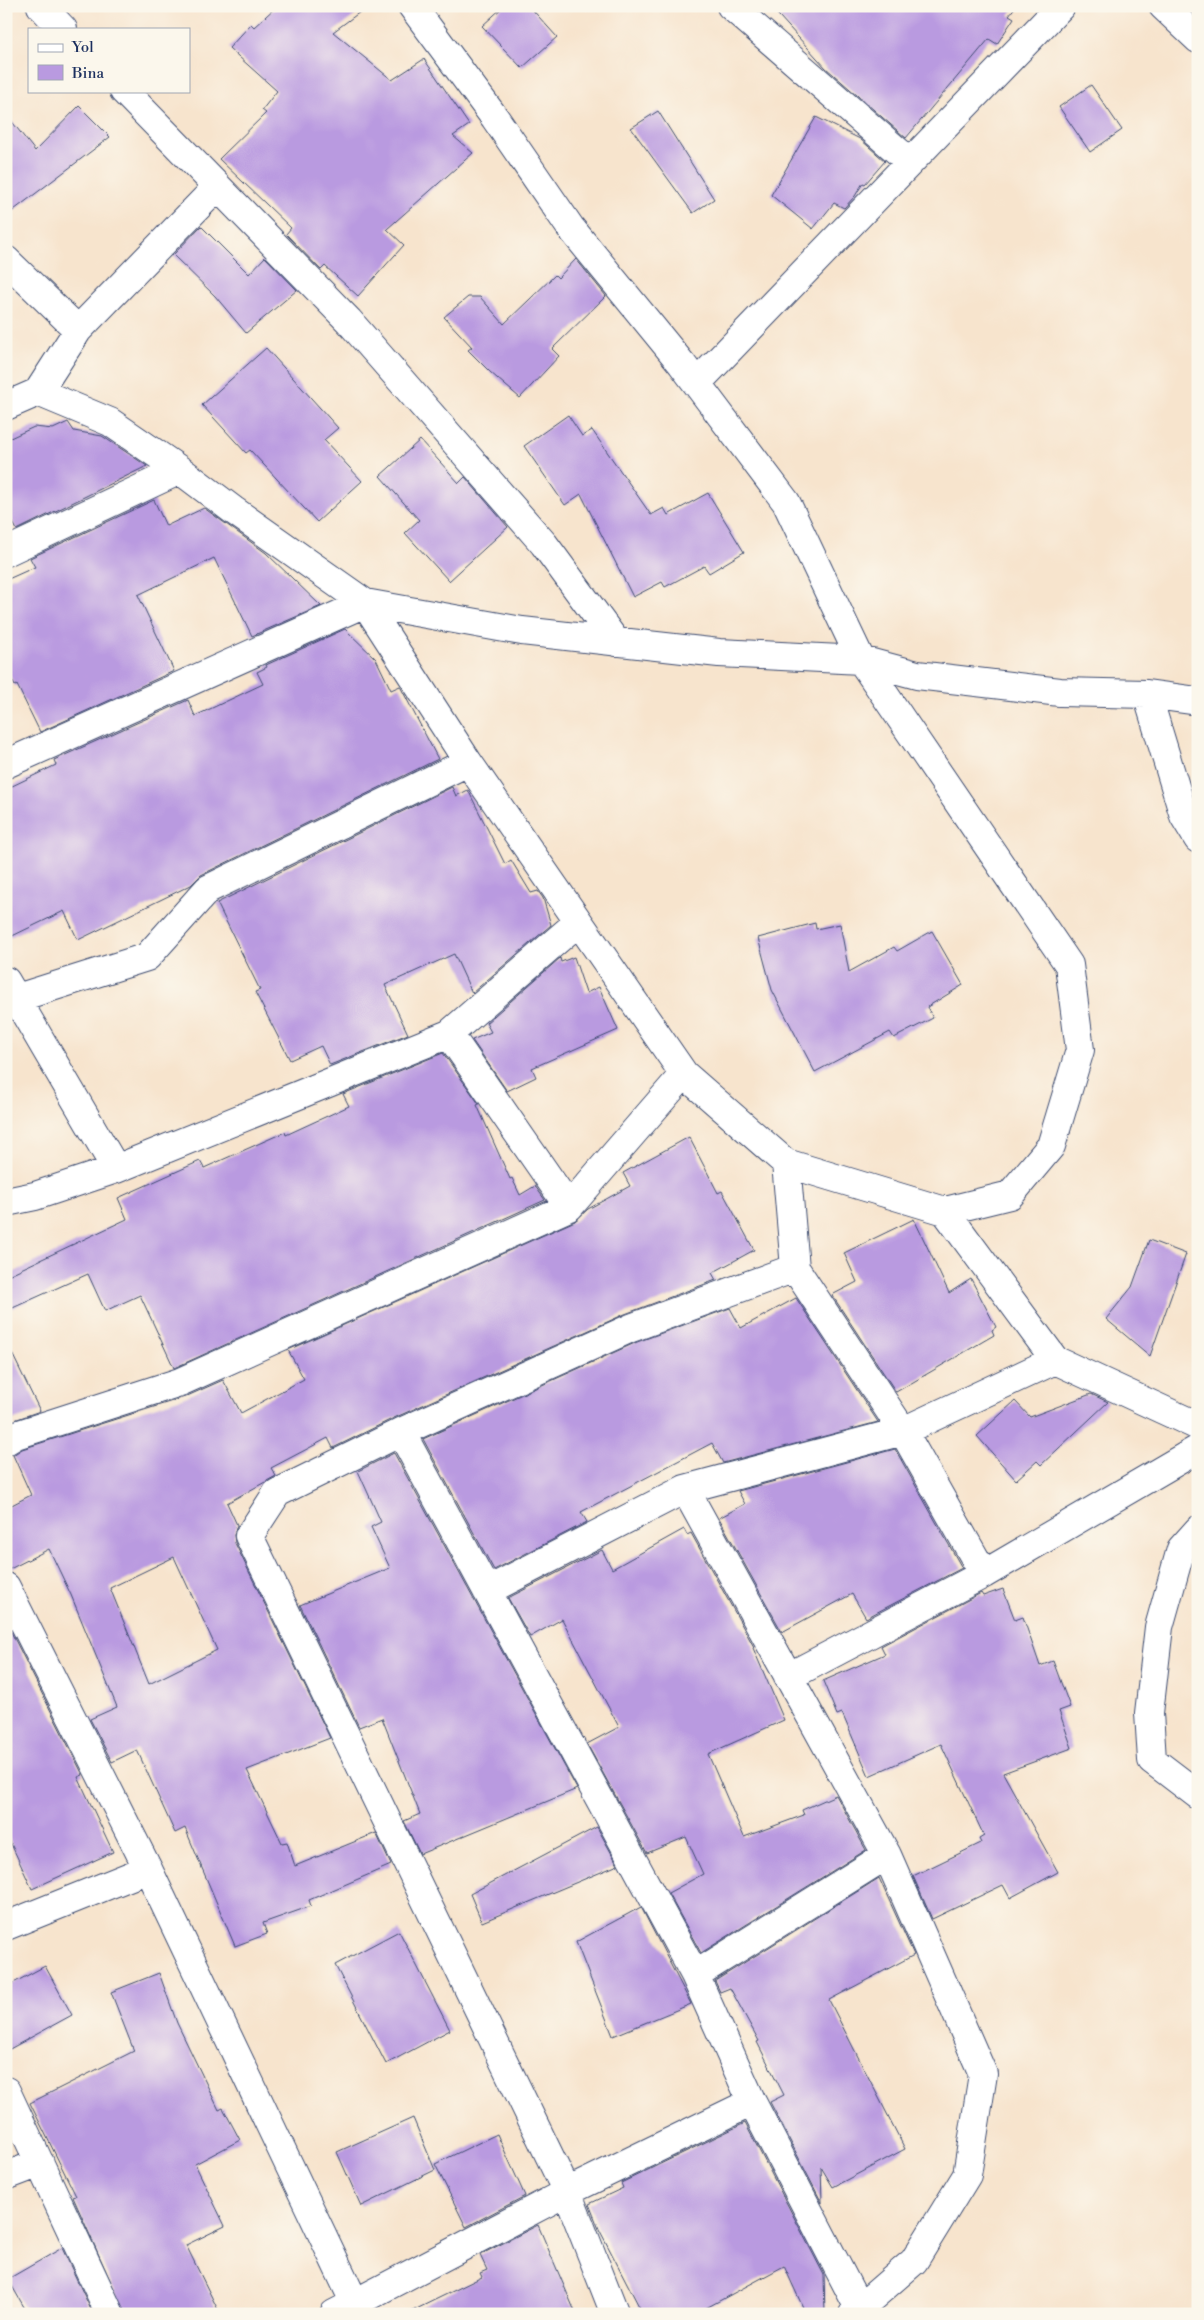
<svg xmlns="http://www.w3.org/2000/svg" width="1204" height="2320" font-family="'Libre Bodoni',serif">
  <rect width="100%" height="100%" fill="#fbf7ec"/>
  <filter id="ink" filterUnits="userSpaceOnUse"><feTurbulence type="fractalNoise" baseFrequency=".02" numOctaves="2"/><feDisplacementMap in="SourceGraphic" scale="10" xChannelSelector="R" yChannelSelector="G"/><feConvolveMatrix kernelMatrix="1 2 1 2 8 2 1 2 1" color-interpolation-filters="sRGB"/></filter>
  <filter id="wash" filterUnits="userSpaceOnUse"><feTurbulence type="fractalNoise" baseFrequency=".0096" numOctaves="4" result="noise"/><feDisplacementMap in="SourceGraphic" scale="20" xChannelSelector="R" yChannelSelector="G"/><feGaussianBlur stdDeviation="1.12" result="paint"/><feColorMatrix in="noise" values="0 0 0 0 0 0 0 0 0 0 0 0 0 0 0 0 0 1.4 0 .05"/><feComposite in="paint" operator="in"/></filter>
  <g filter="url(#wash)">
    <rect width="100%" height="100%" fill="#f7e4cd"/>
    <g id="blocks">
      <path fill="#b99ae0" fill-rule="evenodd" d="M 277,6 L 368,6 L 333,32 L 392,80 L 424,59 L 469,125 L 453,136 L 473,153 L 387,229 L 404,245 L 358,296 L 325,266 L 321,270 L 286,234 L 291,228 L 219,159 L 266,113 L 262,110 L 277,91 L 229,48 L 251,24 L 254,27 Z
        M 504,6 L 529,6 L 557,37 L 522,68 L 482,26 Z
        M 770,6 L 1016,6 L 1009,15 L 1014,18 L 997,44 L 989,39 L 906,138 L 826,68 Z
        M 1091,85 L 1122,130 L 1090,152 L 1059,107 Z
        M 79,106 L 110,137 L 6,216 L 6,114 L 35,151 Z
        M 658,111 L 714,199 L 693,213 L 631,128 Z
        M 816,117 L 860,139 L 885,161 L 865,184 L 863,183 L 855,196 L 844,208 L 834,203 L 813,229 L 771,195 Z
        M 201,226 L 249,274 L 265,257 L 297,290 L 246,333 L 215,296 L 173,255 Z
        M 576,259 L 606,296 L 552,349 L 559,356 L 520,398 L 490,372 L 468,350 L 472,347 L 444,317 L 468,297 L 480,297 L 504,324 L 555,275 L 558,278 Z
        M 266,348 L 338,428 L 324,440 L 362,481 L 317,522 L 250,450 L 246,453 L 202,405 Z
        M 568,415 L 582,436 L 592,430 L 651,515 L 664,508 L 668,515 L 708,493 L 744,552 L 709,573 L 704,566 L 665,587 L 662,582 L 633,597 L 581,494 L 565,505 L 524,446 Z
        M 68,422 L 74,431 L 102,436 L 147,466 L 17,530 L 6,509 L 6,440 L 34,427 L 53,429 Z
        M 420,440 L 459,483 L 465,477 L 508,527 L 449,581 L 405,533 L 419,520 L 380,476 Z
        M 154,500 L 166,526 L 204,508 L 266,553 L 321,606 L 252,636 L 214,558 L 138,595 L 174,671 L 40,732 L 17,685 L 15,686 L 6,668 L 6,580 L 35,567 L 30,558 Z
        M 345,629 L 376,659 L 391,690 L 400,686 L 438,759 L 201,875 L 191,885 L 78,940 L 64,911 L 6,939 L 6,789 L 56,765 L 54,760 L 188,700 L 195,716 L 263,684 L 257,672 L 267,667 L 266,665 Z
        M 452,787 L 456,796 L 468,790 L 505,864 L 511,860 L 531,893 L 538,891 L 543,898 L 551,925 L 472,993 L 454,954 L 385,985 L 408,1034 L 330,1065 L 321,1046 L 290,1060 L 255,992 L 260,990 L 217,903 Z
        M 815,923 L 816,929 L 840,924 L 849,972 L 894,947 L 897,951 L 932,931 L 963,985 L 927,1007 L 933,1018 L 894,1038 L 890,1032 L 815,1072 L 772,990 L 758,938 Z
        M 574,957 L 586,993 L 599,987 L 618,1030 L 532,1068 L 536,1077 L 507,1091 L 472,1040 L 491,1032 L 486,1023 L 560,958 L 561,962 Z
        M 443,1053 L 479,1104 L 477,1105 L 510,1179 L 512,1178 L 520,1195 L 535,1186 L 545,1200 L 174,1368 L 140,1295 L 105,1311 L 88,1274 L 6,1311 L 6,1276 L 127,1219 L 118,1198 L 200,1161 L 204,1168 L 285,1132 L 286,1135 L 349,1106 L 343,1094 Z
        M 689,1137 L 718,1193 L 722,1191 L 754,1250 L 712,1273 L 716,1280 L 625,1314 L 394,1418 L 333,1448 L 328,1438 L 271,1468 L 276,1476 L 227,1503 L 237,1525 L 234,1535 L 235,1543 L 330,1738 L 247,1770 L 282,1843 L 287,1842 L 295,1866 L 376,1833 L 391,1865 L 309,1900 L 311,1906 L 263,1923 L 267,1934 L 235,1946 L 185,1828 L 175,1833 L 137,1750 L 112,1762 L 90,1719 L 117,1707 L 71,1595 L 49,1549 L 6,1571 L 6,1508 L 31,1495 L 13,1455 L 22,1449 L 185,1397 L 223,1380 L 241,1413 L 304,1379 L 288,1350 L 575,1221 L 588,1209 L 630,1186 L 623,1173 ZM 174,1557 L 217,1650 L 149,1684 L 110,1588 Z
        M 914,1219 L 949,1293 L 971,1279 L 996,1327 L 992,1330 L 994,1335 L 896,1392 L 832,1295 L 857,1282 L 844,1253 Z
        M 1149,1240 L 1186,1254 L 1150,1356 L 1106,1319 L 1132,1287 Z
        M 796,1298 L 878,1422 L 723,1463 L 712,1443 L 581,1512 L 587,1522 L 494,1570 L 423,1439 L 637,1342 L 730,1308 L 741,1328 Z
        M 6,1341 L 40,1411 L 6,1423 Z
        M 1091,1394 L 1108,1402 L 1041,1465 L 1037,1461 L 1016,1480 L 977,1436 L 1015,1401 L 1030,1417 Z
        M 895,1449 L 962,1568 L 866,1618 L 852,1594 L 782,1632 L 719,1518 L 745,1504 L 738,1491 Z
        M 394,1453 L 577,1789 L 420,1854 L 404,1821 L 420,1814 L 382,1718 L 359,1727 L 300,1605 L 390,1568 L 371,1527 L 381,1522 L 358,1471 Z
        M 684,1529 L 687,1535 L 691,1533 L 754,1647 L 753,1648 L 784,1720 L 708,1754 L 744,1837 L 804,1815 L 802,1810 L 836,1795 L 866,1850 L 701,1953 L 668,1893 L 703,1874 L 686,1837 L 647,1853 L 587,1744 L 619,1727 L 562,1619 L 530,1637 L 508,1598 L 602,1550 L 612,1569 Z
        M 1003,1589 L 1015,1620 L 1023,1617 L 1040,1666 L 1053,1661 L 1070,1707 L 1059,1711 L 1072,1748 L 1003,1773 L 1058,1872 L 1010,1898 L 1003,1885 L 932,1919 L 913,1876 L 981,1843 L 979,1839 L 984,1836 L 941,1744 L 869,1776 L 842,1713 L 837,1715 L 823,1681 L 885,1654 L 881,1646 L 981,1593 L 983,1596 Z
        M 6,1622 L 83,1775 L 78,1777 L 113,1852 L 32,1889 L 6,1833 Z
        M 597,1827 L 618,1865 L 482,1922 L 470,1894 Z
        M 879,1878 L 914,1955 L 829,2000 L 905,2149 L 833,2187 L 821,2167 L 822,2203 L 770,2102 L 784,2095 L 757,2042 L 759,2041 L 730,1988 L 720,1992 L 715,1981 Z
        M 641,1907 L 691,2004 L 613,2036 L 576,1942 Z
        M 399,1931 L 450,2030 L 386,2064 L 335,1965 Z
        M 45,1966 L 72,2015 L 6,2051 L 6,1987 Z
        M 159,1973 L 177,2023 L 219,2110 L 223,2108 L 240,2140 L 195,2164 L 225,2226 L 186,2245 L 220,2314 L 125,2314 L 73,2197 L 76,2196 L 30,2103 L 134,2051 L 111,1992 Z
        M 413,2118 L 435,2170 L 361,2206 L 337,2152 Z
        M 745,2123 L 824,2275 L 825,2314 L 806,2314 L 784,2266 L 695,2314 L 643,2314 L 599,2229 L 589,2204 L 623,2188 L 621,2183 Z
        M 497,2134 L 525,2196 L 466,2227 L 435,2164 Z
        M 538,2225 L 576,2314 L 406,2314 L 482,2277 L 480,2273 L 487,2270 L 480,2255 Z
        M 62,2248 L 93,2314 L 28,2314 L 8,2279 Z"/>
    </g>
  </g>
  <g filter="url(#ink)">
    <use href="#blocks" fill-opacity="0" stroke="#3c4a6f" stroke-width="1"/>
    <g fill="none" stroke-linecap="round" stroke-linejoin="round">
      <g stroke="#3c4a6f" stroke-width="30">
        <path id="street" d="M 41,6 L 63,29
          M 731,6 L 910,162
          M 1163,6 L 1198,39
          M 124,91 L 349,321 L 544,544 L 616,642
          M 6,260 L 78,330 L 217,187
          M 697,383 L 1061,6
          M 38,392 L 78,330
          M 6,406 L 38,392 L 110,422 L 180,470 L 233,510 L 365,603 L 468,762 L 684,1074 L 786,1163 L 945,1211 L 1010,1195 L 1051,1146 L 1080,1050 L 1069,965 L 861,660 L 786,502 L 682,364 L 570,227 L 495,118 L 412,6
          M 6,552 L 180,470
          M 1147,694 L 1184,816 L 1198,839
          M 6,764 L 365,603 L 522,631 L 719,653 L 861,660 L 917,675 L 1060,692 L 1147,694 L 1198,701
          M 6,981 L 116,1169
          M 17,998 L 147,957 L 208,889 L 468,762
          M 449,1034 L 569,1207
          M 6,1202 L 35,1196 L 116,1169 L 449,1034 L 577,923
          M 945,1211 L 1055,1360 L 1198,1426
          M 795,1268 L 903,1431 L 984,1574
          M 401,1432 L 695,1975 L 752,2102 L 859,2308
          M 6,1441 L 16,1435 L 180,1382 L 569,1207 L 684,1074
          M 1198,1530 L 1181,1549 L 1159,1627 L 1149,1713 L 1152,1760 L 1198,1795
          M 6,1587 L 148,1869 L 360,2314
          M 487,1591 L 685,1489
          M 788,1677 L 984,1574 L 1198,1449
          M 6,1926 L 148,1869
          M 695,1975 L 887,1855 L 685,1489 L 903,1431 L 1055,1360
          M 6,2091 L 110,2314
          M 6,2176 L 40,2163
          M 334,2314 L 567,2192 L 752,2102
          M 615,2314 L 567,2192 L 249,1536 L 277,1493 L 401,1432 L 631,1328 L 795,1268 L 786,1163
          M 853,2314 L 914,2261 L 967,2175 L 983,2074 L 887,1855"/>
      </g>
      <use href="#street" stroke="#fff" stroke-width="28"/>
    </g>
  </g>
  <rect width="1204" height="2320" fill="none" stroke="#fbf7ec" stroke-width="25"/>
  <rect x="28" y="28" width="162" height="65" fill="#fbf7ec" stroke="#a1a7b3"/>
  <rect x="38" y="44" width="25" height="8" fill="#ffffff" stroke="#a1a7b3"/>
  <text x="72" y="52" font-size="15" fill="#1b2f5e">Yol</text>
  <rect x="38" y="65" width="25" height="15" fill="#b99ae0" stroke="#a1a7b3"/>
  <text x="72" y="78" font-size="15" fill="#1b2f5e">Bina</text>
</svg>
